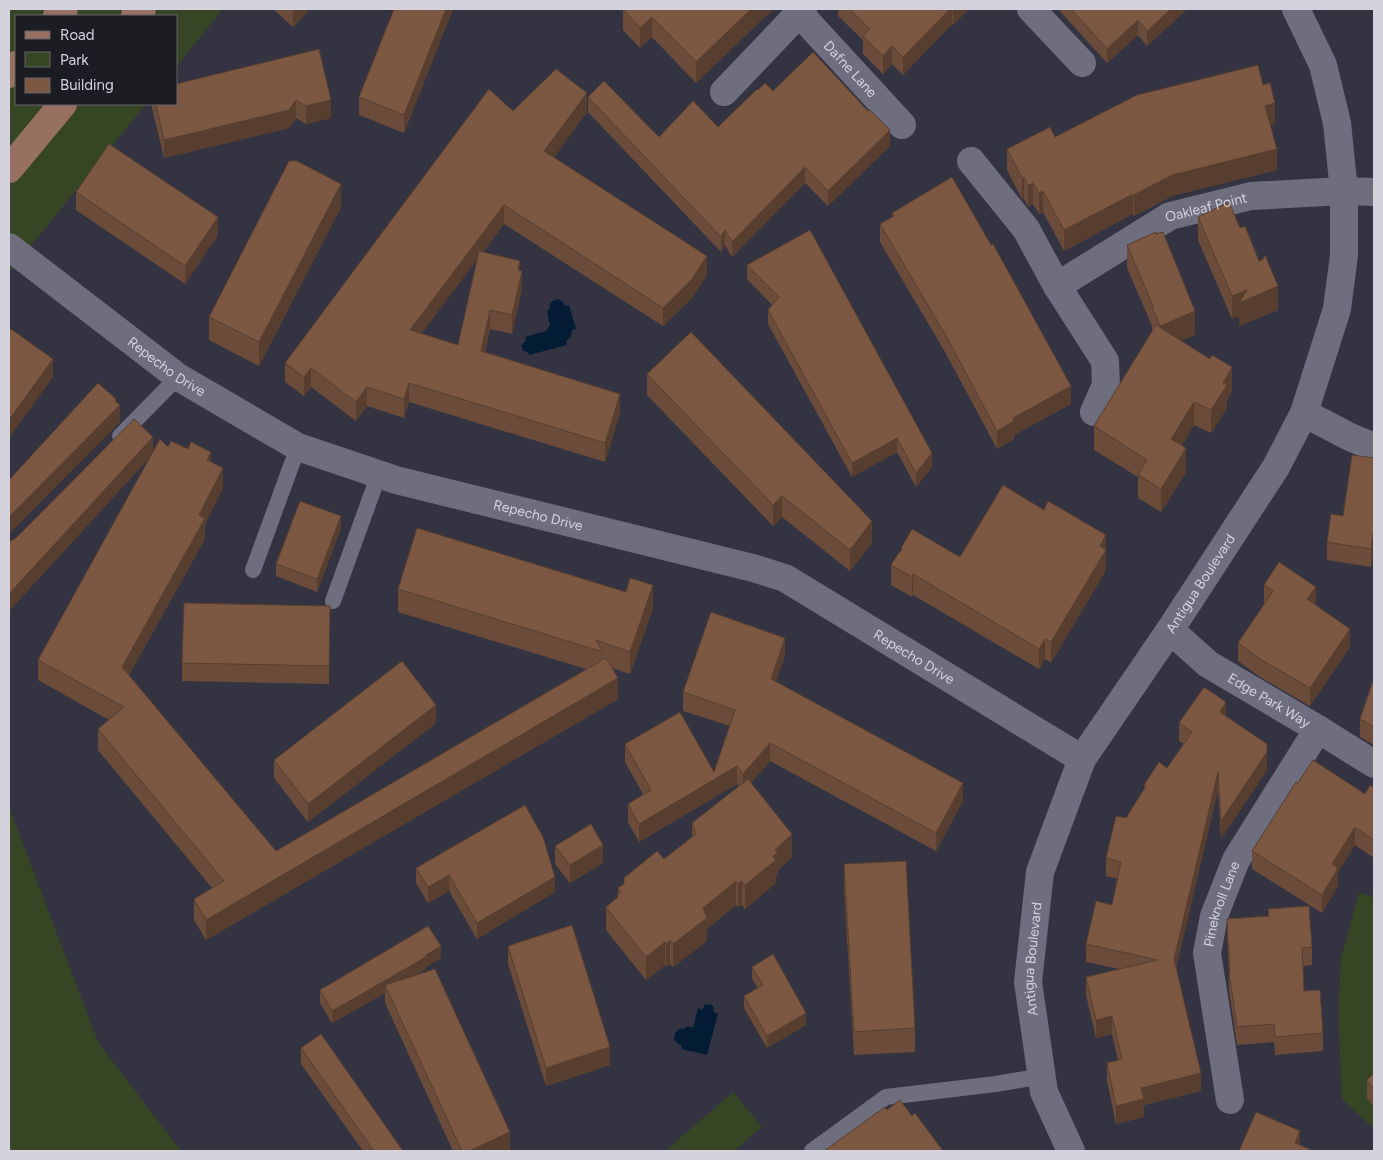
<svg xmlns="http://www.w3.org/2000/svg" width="1383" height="1160" font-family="Figtree,sans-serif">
  <rect width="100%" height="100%" fill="#343342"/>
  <path fill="#364625" d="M 9,9 L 223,9 L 176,67 L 176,16 L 16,16 L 16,104 L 146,104 L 9,273 Z
    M 9,807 L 98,1042 L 181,1151 L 9,1151 Z
    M 1359,893 L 1374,897 L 1374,1129 L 1342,1099 L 1338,1013 L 1341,958 Z
    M 733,1092 L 762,1127 L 734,1151 L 665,1151 Z"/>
  <path fill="#031c34" d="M 559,299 L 563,302 L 565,306 L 569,305 L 576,329 L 572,330 L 571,337 L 566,341 L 567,345 L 529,355 L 528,352 L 523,351 L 521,346 L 526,340 L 525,337 L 546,331 L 550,325 L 547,311 L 549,310 L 550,303 L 554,300 Z
    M 705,1004 L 712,1005 L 714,1008 L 713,1012 L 718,1014 L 707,1055 L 681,1049 L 682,1046 L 677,1043 L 674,1039 L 675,1033 L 679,1029 L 686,1028 L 687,1026 L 693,1028 L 698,1008 L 702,1010 Z"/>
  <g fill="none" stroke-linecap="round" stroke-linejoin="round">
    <path stroke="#6f6e7f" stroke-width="16" d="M 120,436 L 178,377
      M 253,570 L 298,447
      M 333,601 L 379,474
      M 812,1151 L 886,1097 L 996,1084 L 1042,1076"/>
    <g stroke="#6f6e7f" stroke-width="28">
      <path d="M 1031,9 L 1082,63"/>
      <path id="s1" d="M 799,13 L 902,125"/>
      <path d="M 724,92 L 803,9"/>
      <path d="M 971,161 L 1026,229 L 1057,286 L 1105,361 L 1106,385 L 1094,412"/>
      <path id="s2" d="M 9,247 L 178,377 L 298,447 L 396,480 L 753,568 L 785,578 L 1082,759"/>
      <path id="s3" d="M 1057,286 L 1170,216 L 1251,196 L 1344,191 L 1374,192"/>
      <path d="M 1304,413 L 1350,437 L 1374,447"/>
      <path id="s4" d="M 1170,630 L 1208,664 L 1318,729 L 1374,764"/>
      <path id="s5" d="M 1230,1100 L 1207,953 L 1214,916 L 1236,860 L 1318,729"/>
    </g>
    <path stroke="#6f6e7f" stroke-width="28" id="s6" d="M 1071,1151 L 1044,1092 L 1028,982 L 1040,872 L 1082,759 L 1170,630 L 1276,467 L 1304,413 L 1337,309 L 1344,255 L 1344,191 L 1337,123 L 1323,65 L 1296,9"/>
    <path stroke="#967060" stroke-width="28" d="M 57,16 L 64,9
      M 135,16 L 142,9
      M 9,74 L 16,65
      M 9,169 L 63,104"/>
  </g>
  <path fill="#6b4c3a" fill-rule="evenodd" d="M 273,9 L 310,9 L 293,27 Z
    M 394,9 L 453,9 L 404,133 L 359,115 L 359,97 Z
    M 623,9 L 773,9 L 696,83 L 652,37 L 640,48 L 623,30 Z
    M 838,9 L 969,9 L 953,25 L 952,24 L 903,75 L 892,64 L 883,74 L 863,54 L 863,40 L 838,16 Z
    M 1058,9 L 1186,9 L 1186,10 L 1147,46 L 1138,35 L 1107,63 Z
    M 319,49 L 331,118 L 306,124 L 296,118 L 289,128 L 164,158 L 152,108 L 152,104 L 176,104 Z
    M 1263,85 L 1275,124 L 1270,125 L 1277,170 L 1172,196 L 1134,216 L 1133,214 L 1064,251 L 1043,212 L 1039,214 L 1033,204 L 1028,207 L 1024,198 L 1022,199 L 1007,170 L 1007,149 Z
    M 758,90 L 773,91 L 890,146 L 828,206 L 805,183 L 732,257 L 725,245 L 721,252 L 588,112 L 588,97 L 659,137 L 718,127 Z
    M 513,111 L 587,112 L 554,157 L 707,275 L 692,298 L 663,326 L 504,224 L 483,252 L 520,270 L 522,289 L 512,334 L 490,329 L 485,353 L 620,413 L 605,462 L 409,402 L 404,418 L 367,406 L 356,421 L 311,387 L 304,396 L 285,382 L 285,363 ZM 478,258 L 458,345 L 421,333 Z
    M 76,192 L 218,235 L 185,284 L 76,210 Z
    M 341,207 L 259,366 L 209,340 L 209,317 Z
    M 892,213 L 1071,404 L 1014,435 L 1014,439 L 997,449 L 945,352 L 880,242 L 880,224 L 892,217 Z
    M 1198,217 L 1240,228 L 1278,310 L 1239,326 L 1239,316 L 1232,319 L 1198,240 Z
    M 810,230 L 932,467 L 916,487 L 897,452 L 852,477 L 768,324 L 768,310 L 772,305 L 747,279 L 747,265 Z
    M 1127,245 L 1195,335 L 1180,341 L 1232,391 L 1227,400 L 1227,408 L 1211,433 L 1194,425 L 1181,446 L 1186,472 L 1161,512 L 1138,498 L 1138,477 L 1094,450 L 1094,426 L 1152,331 L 1152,326 L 1127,268 Z
    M 647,374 L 872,543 L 850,571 L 782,517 L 773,526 L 647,395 Z
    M 168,447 L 211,462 L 223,488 L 205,524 L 205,539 L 129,675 L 276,851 L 586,669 L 398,612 L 398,589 L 653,608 L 630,674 L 612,668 L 618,699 L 206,940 L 194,920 L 194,899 L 212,888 L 98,750 L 98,729 L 109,720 L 38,680 L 38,660 L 150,457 L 9,611 L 11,541 L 153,451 Z
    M 1374,458 L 1374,551 L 1373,551 L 1371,567 L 1327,560 L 1327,542 L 1343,516 Z
    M 341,528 L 317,592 L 276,576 L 276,564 Z
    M 901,548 L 960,557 L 1106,555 L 1106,570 L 1051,663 L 1045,659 L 1039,669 L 913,595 L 912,597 L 891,585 L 891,565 L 901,551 Z
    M 1264,585 L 1316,605 L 1350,647 L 1310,706 L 1260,677 L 1238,661 L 1238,643 L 1265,604 L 1264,603 Z
    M 330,606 L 329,684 L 182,681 L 182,663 Z
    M 785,656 L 776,682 L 963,801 L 936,851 L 770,761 L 751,783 L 792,857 L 778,870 L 778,876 L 776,877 L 776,883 L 745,909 L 742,905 L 738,907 L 736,905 L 707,929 L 707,941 L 673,967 L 670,964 L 666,967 L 665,965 L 646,980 L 606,930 L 606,907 L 617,898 L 617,895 L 618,894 L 618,888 L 664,859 L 692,837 L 692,823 L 739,786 L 737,784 L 639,842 L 628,822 L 628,804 L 643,794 L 625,762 L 625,744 L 714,772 L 730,726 L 683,711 L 683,692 Z
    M 1374,678 L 1374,745 L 1360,737 L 1360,719 Z
    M 1226,716 L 1267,770 L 1221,839 L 1218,790 L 1176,968 L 1201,1091 L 1144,1105 L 1144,1117 L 1116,1124 L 1107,1081 L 1107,1063 L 1118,1060 L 1112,1034 L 1096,1038 L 1086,995 L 1086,977 L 1119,969 L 1086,962 L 1086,944 L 1112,905 L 1118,879 L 1106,876 L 1106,858 L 1126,818 L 1144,789 L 1144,785 L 1167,768 L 1184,744 L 1179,741 L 1179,723 Z
    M 436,723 L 308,822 L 274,778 L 274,760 Z
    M 1298,783 L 1365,794 L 1374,788 L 1374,858 L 1355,845 L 1338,872 L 1338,886 L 1322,913 L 1252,869 L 1252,851 Z
    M 555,846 L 603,863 L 570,883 L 555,864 Z
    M 844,864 L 915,1028 L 915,1052 L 854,1055 L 844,888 Z
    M 416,868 L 555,892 L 477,939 L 449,891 L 428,903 L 416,883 Z
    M 1268,909 L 1312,947 L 1312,965 L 1303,966 L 1304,991 L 1323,1033 L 1323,1051 L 1275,1055 L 1274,1042 L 1237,1045 L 1229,990 L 1229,972 L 1227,937 L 1227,919 L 1268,916 Z
    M 508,946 L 610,1065 L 546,1086 L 508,964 Z
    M 441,958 L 426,967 L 426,969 L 415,975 L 510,1150 L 507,1151 L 453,1151 L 385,1003 L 385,993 L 332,1023 L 320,1003 L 320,990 Z
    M 752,967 L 806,1025 L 767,1048 L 744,1008 L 744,996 L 758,988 L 752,979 Z
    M 301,1048 L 403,1151 L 363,1151 L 301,1064 Z
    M 1374,1073 L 1374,1107 L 1367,1098 L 1367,1080 Z"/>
  <path fill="#573e2f" d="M 293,9 L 310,9 L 293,27 Z
    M 446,9 L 453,9 L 404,133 L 404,115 Z
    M 751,9 L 773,9 L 696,83 L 696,62 Z
    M 950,9 L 952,9 L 952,24 L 903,75 L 903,57 Z
    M 953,9 L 969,9 L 953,25 Z
    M 1171,9 L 1186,9 L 1186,10 L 1147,46 L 1147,31 Z
    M 652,17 L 652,37 L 640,48 L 640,28 Z
    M 1138,20 L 1138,35 L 1107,63 L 1107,49 Z
    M 892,46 L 892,64 L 883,74 L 883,56 Z
    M 587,93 L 587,112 L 544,170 L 544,151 Z
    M 296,100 L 296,118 L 289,128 L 164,158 L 164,140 Z
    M 331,100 L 331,118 L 306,124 L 306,106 Z
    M 1275,103 L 1275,124 L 1265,126 L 1265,106 Z
    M 890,130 L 890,146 L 828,206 L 828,191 Z
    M 1277,149 L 1277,170 L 1172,196 L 1134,216 L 1134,195 L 1172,175 Z
    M 805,167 L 805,183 L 732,257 L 732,242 Z
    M 1024,177 L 1024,198 L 1022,199 L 1022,178 Z
    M 1033,183 L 1033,204 L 1028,207 L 1028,186 Z
    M 341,184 L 341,207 L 259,366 L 259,342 Z
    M 1043,191 L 1043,212 L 1039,214 L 1039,193 Z
    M 1133,194 L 1133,214 L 1064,251 L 1064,230 Z
    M 504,205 L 504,224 L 410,349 L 410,330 Z
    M 218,217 L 218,235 L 185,284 L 185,266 Z
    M 725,230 L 725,245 L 721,252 L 721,237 Z
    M 707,256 L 707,275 L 692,298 L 663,326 L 663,308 Z
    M 520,261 L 520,278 L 522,271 L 522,289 L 512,334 L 512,315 Z
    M 1278,286 L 1278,310 L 1239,326 L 1239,316 L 1232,319 L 1232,296 L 1247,290 Z
    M 490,310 L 490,329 L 481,370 L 481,351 Z
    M 1195,311 L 1195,335 L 1160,349 L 1160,326 Z
    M 53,359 L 53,377 L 9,438 L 9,420 Z
    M 1232,367 L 1232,391 L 1227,400 L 1227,408 L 1211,433 L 1211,410 L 1223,383 Z
    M 311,368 L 311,387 L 304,396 L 304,377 Z
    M 409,383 L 409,402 L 404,418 L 404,399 Z
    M 1071,386 L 1071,404 L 1014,435 L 1014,439 L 997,449 L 997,431 L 1013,418 Z
    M 367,387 L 367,406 L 356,421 L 356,402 Z
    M 620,394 L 620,413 L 605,462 L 605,443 Z
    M 116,399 L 116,409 L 120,405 L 120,422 L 9,534 L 9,517 Z
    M 1194,402 L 1194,425 L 1171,463 L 1171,439 Z
    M 153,437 L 153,454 L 9,611 L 9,594 Z
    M 897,438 L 897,452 L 852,477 L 852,463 Z
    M 1186,448 L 1186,472 L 1161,512 L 1161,489 Z
    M 211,452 L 211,473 L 207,460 Z
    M 932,453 L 932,467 L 916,487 L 916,473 Z
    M 223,468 L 223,488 L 205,524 L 205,539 L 122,687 L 122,667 Z
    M 782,496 L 782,517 L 773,526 L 773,505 Z
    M 341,516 L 341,528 L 317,592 L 317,579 Z
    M 872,521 L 872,543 L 850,571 L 850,550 Z
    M 1373,533 L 1373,551 L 1371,567 L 1371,549 Z
    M 1106,535 L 1106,570 L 1051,663 L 1051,642 Z
    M 913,574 L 913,595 L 912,597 L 912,577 Z
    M 653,585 L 653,608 L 630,674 L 630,652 Z
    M 1316,587 L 1316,605 L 1307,617 L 1307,599 Z
    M 1350,629 L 1350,647 L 1310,706 L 1310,688 Z
    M 785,638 L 785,656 L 771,697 L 771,679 Z
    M 1045,639 L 1045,659 L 1039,669 L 1039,649 Z
    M 618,678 L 618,699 L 206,940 L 206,920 Z
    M 1226,702 L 1226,720 L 1220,712 Z
    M 436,705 L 436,723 L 308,822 L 308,804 Z
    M 770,743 L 770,761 L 743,793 L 743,774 Z
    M 1267,752 L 1267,770 L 1221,839 L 1221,821 Z
    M 737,766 L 737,784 L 639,842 L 639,824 Z
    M 1218,772 L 1218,790 L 1174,977 L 1174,959 Z
    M 963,783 L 963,801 L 936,851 L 936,833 Z
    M 1355,827 L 1355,845 L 1338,872 L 1338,886 L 1322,913 L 1322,895 L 1332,864 Z
    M 792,834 L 792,857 L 778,870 L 778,876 L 776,877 L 776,883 L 745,909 L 745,885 L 773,856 L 775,850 Z
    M 603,845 L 603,863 L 570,883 L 570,865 Z
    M 449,875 L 449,891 L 428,903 L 428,887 Z
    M 555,877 L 555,892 L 477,939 L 477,923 Z
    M 736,881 L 736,905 L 707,929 L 707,941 L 673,967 L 673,944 L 703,908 Z
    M 742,881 L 742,905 L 738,907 L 738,884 Z
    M 670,940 L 670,964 L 666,967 L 666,944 Z
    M 665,942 L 665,965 L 646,980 L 646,957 Z
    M 441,946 L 441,958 L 426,967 L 426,969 L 388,991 L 385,985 L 385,993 L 332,1023 L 332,1011 Z
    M 806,1013 L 806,1025 L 767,1048 L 767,1036 Z
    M 1112,1016 L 1112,1034 L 1096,1038 L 1096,1020 Z
    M 610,1047 L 610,1065 L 546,1086 L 546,1068 Z
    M 1201,1073 L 1201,1091 L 1144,1105 L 1144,1117 L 1116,1124 L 1116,1106 L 1141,1088 Z
    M 1300,1131 L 1300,1149 L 1295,1143 Z
    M 510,1132 L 510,1150 L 507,1151 L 469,1151 Z"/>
  <path fill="#7c5843" stroke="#573e2f" d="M 394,9 L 446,9 L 404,115 L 359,97 Z
    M 623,9 L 751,9 L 696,62 L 652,17 L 640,28 Z
    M 849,9 L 950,9 L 903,57 L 892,46 L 883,56 L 863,36 L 870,29 Z
    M 1071,9 L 1171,9 L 1147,31 L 1138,20 L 1107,49 Z
    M 319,49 L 331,100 L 306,106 L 296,100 L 289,110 L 164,140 L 156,104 L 176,104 L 176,84 Z
    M 813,52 L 868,111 L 870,110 L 890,130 L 828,191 L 805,167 L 732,242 L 725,230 L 721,237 L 588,97 L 604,81 L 659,137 L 693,101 L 718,127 L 757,89 L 758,90 L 765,83 L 773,91 Z
    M 1258,65 L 1263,85 L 1270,83 L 1275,103 L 1265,106 L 1277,149 L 1172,175 L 1134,195 L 1133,194 L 1064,230 L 1043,191 L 1039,193 L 1033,183 L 1028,186 L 1024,177 L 1022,178 L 1007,149 L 1050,127 L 1055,137 L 1137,95 Z
    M 556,69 L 587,93 L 544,151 L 707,256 L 692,279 L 663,308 L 504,205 L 410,330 L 458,345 L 479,251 L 520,261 L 518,270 L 522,271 L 512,315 L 490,310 L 481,351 L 620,394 L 605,443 L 409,383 L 404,399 L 367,387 L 356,402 L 311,368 L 304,377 L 285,363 L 489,89 L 513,111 Z
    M 109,144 L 218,217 L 185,266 L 76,192 Z
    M 289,161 L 297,161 L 341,184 L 259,342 L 209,317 Z
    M 952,177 L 991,245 L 993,244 L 1008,271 L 1071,386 L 1013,418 L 1014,421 L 997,431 L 945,334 L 880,224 L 894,216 L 892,213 Z
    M 1229,202 L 1240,228 L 1245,226 L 1259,261 L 1263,259 L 1265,255 L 1278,286 L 1239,303 L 1247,290 L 1232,296 L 1198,217 Z
    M 810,230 L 932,453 L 916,473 L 897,438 L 852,463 L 768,310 L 779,297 L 747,265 Z
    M 1156,232 L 1156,234 L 1163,232 L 1195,311 L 1160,326 L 1152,307 L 1153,306 L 1127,245 Z
    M 1156,325 L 1210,359 L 1212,355 L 1232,367 L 1223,383 L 1227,385 L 1211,410 L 1194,402 L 1171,439 L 1186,448 L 1161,489 L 1138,475 L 1147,460 L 1094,426 Z
    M 11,329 L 53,359 L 9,420 L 9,332 Z
    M 691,332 L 872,521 L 850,550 L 782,496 L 773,505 L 647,374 Z
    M 98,383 L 116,399 L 115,401 L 120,405 L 9,517 L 9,480 Z
    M 134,419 L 153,437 L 9,594 L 9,540 L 11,541 L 16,538 Z
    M 160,439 L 168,447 L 171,441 L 188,449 L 191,442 L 211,452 L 207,460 L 223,468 L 199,515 L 205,518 L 122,667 L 276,851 L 606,658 L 618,678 L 206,920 L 194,899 L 224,881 L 98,729 L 124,707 L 38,660 Z
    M 1352,455 L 1374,458 L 1374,533 L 1373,533 L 1371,549 L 1327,542 L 1331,514 L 1343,516 Z
    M 1003,485 L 1044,510 L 1048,501 L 1106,535 L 1100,546 L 1106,550 L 1051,642 L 1045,639 L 1039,649 L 913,574 L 912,577 L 891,565 L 898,554 L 902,550 L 901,548 L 912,529 L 960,557 Z
    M 300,501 L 341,516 L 317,579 L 276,564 Z
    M 417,528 L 626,592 L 630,578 L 653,585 L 630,652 L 596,640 L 603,652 L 398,589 Z
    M 1279,562 L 1316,587 L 1307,599 L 1350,629 L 1310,688 L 1260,659 L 1238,643 L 1273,591 L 1264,585 Z
    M 184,603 L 330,606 L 329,666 L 182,663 Z
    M 711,612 L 785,638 L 771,679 L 963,783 L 936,833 L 770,743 L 743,774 L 737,766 L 639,824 L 628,804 L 651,790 L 625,744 L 680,712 L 714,772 L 735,710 L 683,692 Z
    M 402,661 L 436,705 L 308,804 L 274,760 Z
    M 1374,678 L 1374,727 L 1360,719 Z
    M 1204,687 L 1226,702 L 1220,712 L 1267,744 L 1267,752 L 1221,821 L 1218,772 L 1174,959 L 1201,1073 L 1141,1088 L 1144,1099 L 1116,1106 L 1107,1063 L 1122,1059 L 1112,1016 L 1096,1020 L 1086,977 L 1158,960 L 1086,944 L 1096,901 L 1112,905 L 1121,862 L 1106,858 L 1116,816 L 1126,818 L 1146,786 L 1144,785 L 1159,762 L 1167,768 L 1192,732 L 1179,723 Z
    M 1313,760 L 1365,794 L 1370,785 L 1374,788 L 1374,840 L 1355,827 L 1332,864 L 1338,868 L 1322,895 L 1252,851 L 1296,782 L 1298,783 Z
    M 748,779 L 792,834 L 775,850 L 778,853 L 773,856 L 776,860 L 745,885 L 742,881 L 738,884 L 736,881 L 703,908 L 707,918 L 673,944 L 670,940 L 666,944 L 665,942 L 646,957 L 606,907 L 618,897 L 617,895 L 621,892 L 618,888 L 624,884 L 624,878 L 657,851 L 664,859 L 696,834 L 692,823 Z
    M 525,805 L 543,837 L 555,877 L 477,923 L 449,875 L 428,887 L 416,868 Z
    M 591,824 L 603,845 L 570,865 L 555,846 Z
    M 906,861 L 915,1028 L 854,1032 L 844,864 Z
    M 1309,906 L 1312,947 L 1302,948 L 1304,991 L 1320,990 L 1323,1033 L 1275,1037 L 1274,1024 L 1237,1027 L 1229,972 L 1230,972 L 1227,919 L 1269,916 L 1268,909 Z
    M 572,925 L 610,1047 L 546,1068 L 508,946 Z
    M 428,926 L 441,946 L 426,955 L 426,957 L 332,1011 L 320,990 Z
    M 773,954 L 806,1013 L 767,1036 L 744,996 L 763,985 L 752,967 Z
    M 435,969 L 510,1132 L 469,1151 L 462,1151 L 385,985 Z
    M 321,1034 L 403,1151 L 374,1151 L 301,1048 Z
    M 1374,1073 L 1374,1089 L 1367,1080 Z
    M 900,1100 L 912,1116 L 915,1113 L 943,1151 L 824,1151 L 885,1107 L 887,1110 Z
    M 1256,1112 L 1300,1131 L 1295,1143 L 1314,1151 L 1239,1151 Z"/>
  <g text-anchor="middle" stroke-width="4.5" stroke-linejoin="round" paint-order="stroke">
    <g font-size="14" fill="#d4d3dd" stroke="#1c1c23">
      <text dy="5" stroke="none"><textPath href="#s1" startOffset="76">Dafne Lane</textPath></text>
      <text dy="5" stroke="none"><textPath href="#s3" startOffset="170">Oakleaf Point</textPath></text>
      <text dy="5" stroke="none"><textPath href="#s2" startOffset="198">Repecho Drive</textPath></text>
      <text dy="5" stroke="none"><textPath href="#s2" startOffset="602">Repecho Drive</textPath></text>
      <text dy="5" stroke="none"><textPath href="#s6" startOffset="619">Antigua Boulevard</textPath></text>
      <text dy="5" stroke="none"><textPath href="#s2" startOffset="1008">Repecho Drive</textPath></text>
      <text dy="5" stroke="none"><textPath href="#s4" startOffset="122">Edge Park Way</textPath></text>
      <text dy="5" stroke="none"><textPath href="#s5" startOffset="200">Pineknoll Lane</textPath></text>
      <text dy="5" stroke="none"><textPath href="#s6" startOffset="199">Antigua Boulevard</textPath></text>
    </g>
  </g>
  <rect width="1383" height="1160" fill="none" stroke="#d4d3dd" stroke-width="20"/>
  <rect x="15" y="15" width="162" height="90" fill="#1c1c23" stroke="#66656d"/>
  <rect x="25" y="31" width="25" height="8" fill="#967060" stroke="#66656d"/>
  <text x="60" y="40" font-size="15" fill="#d4d3dd">Road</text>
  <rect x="25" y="52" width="25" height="15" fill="#364625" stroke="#66656d"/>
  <text x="60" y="65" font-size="15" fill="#d4d3dd">Park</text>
  <rect x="25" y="78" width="25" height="15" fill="#7c5843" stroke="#66656d"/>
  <text x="60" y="90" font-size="15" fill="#d4d3dd">Building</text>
</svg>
